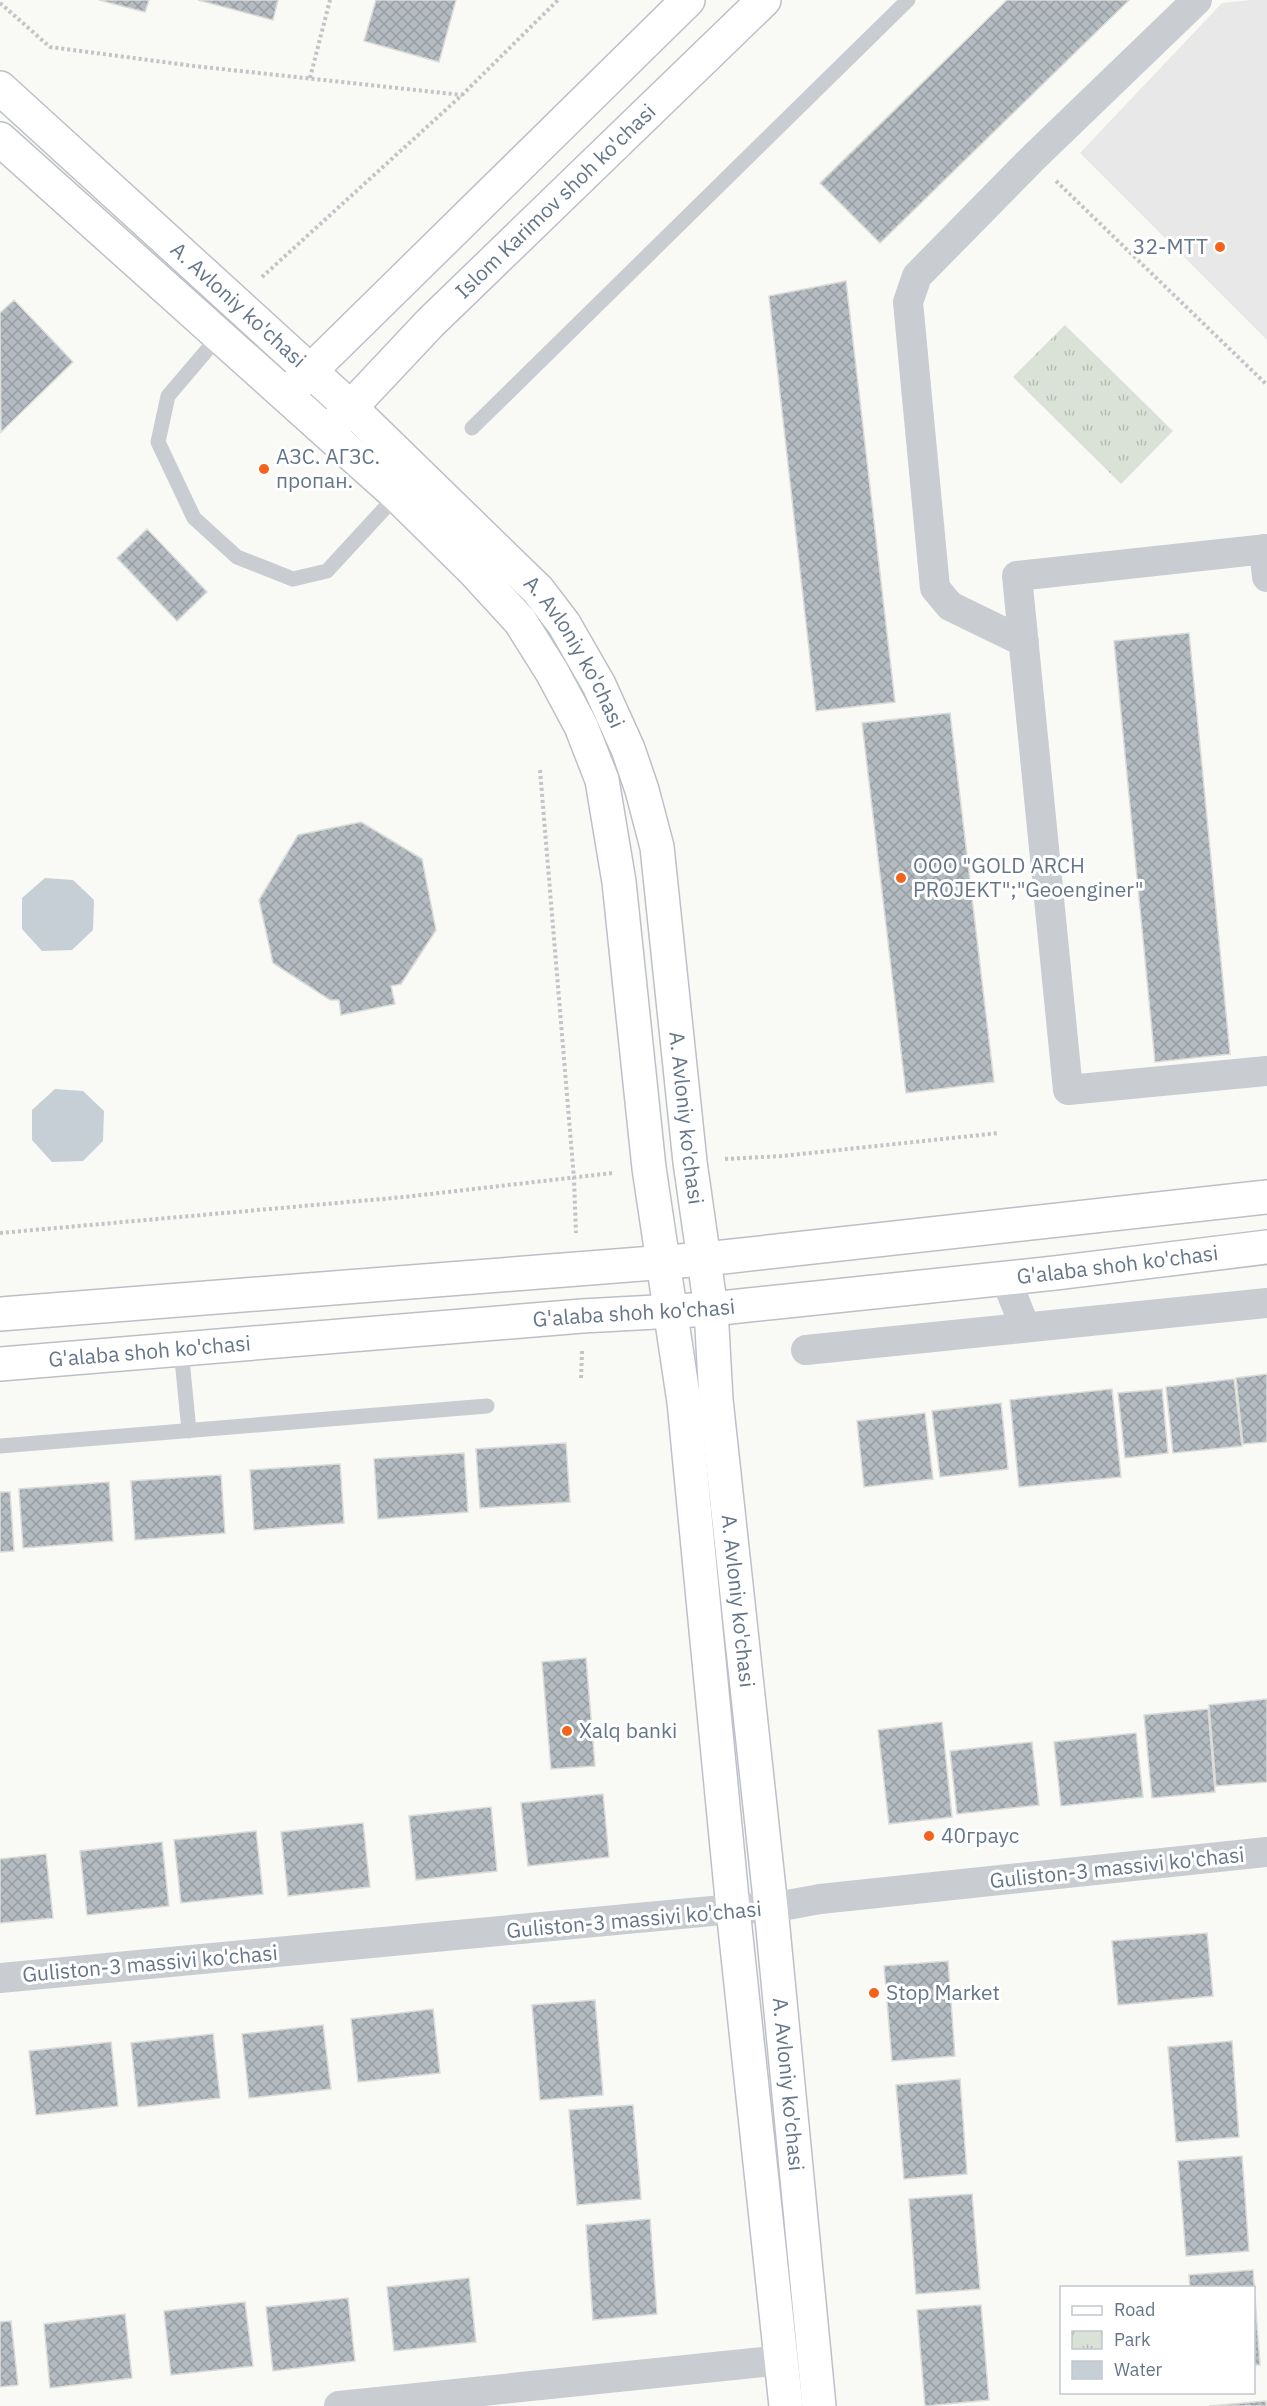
<svg xmlns="http://www.w3.org/2000/svg" width="1267" height="2406" font-family="'IBM Plex Sans',sans-serif">
  <defs>
    <pattern id="park-tufts" width="24" height="20" patternUnits="userSpaceOnUse" patternTransform="scale(1.5)"><rect width="24" height="20" fill="#dae2d7"/><path d="M3 7l-1-3M5 7V3M7 7l1-3M15 17l-1-3M17 17v-4M19 17l1-3" fill="none" stroke="#b4bcb4"/></pattern>
    <pattern id="building-cross-hatch" width="8" height="8" patternUnits="userSpaceOnUse" patternTransform="scale(1.5)"><rect width="8" height="8" fill="#b4bbc1"/><path d="M0 0l8 8M0 8l8-8" fill="none" stroke="#969da3"/></pattern>
  </defs>
  <rect width="100%" height="100%" fill="#f9f9f6"/>
  <path fill="#e7e8e7" d="M 1251,0 L 1267,0 L 1267,340 L 1080,153 L 1222,3 Z"/>
  <path fill="url(#park-tufts)" d="M 1065,325 L 1173,431 L 1121,484 L 1013,377 Z"/>
  <path fill="#c5cfd5" d="M 45,878 L 73,880 L 94,900 L 93,930 L 72,950 L 42,951 L 22,929 L 22,898 Z
    M 55,1089 L 83,1091 L 104,1111 L 103,1141 L 83,1161 L 52,1162 L 32,1140 L 32,1110 Z"/>
  <path fill="url(#building-cross-hatch)" stroke="#dbdbd8" stroke-width="1.5" d="M 99,0 L 149,0 L 145,12 Z
    M 198,0 L 278,0 L 273,20 Z
    M 376,0 L 456,0 L 439,62 L 364,41 Z
    M 1007,0 L 1129,0 L 880,243 L 820,183 Z
    M 846,281 L 895,702 L 816,711 L 769,296 Z
    M 14,300 L 73,362 L 1,432 L 0,313 Z
    M 147,529 L 207,592 L 177,621 L 117,558 Z
    M 1189,633 L 1230,1054 L 1155,1062 L 1114,641 Z
    M 950,713 L 994,1082 L 906,1093 L 862,723 Z
    M 361,822 L 422,859 L 436,930 L 401,984 L 391,986 L 395,1004 L 341,1015 L 339,1000 L 330,1000 L 273,963 L 259,900 L 298,835 Z
    M 1267,1374 L 1267,1442 L 1243,1444 L 1236,1378 Z
    M 1234,1379 L 1242,1446 L 1173,1453 L 1166,1387 Z
    M 1112,1389 L 1121,1477 L 1019,1487 L 1010,1400 Z
    M 1162,1389 L 1168,1453 L 1125,1458 L 1118,1393 Z
    M 1001,1403 L 1008,1469 L 940,1477 L 932,1411 Z
    M 925,1413 L 933,1479 L 864,1487 L 857,1421 Z
    M 566,1443 L 570,1502 L 480,1508 L 476,1449 Z
    M 464,1453 L 468,1512 L 378,1519 L 374,1459 Z
    M 340,1464 L 344,1523 L 254,1530 L 250,1470 Z
    M 221,1475 L 225,1533 L 135,1540 L 131,1481 Z
    M 109,1482 L 113,1541 L 23,1548 L 19,1489 Z
    M 0,1492 L 10,1492 L 14,1551 L 0,1552 Z
    M 586,1658 L 595,1766 L 551,1769 L 542,1662 Z
    M 1267,1699 L 1267,1782 L 1216,1786 L 1209,1705 Z
    M 1208,1709 L 1215,1792 L 1152,1798 L 1144,1715 Z
    M 942,1722 L 952,1817 L 889,1824 L 878,1730 Z
    M 1136,1733 L 1143,1797 L 1061,1806 L 1054,1742 Z
    M 1032,1742 L 1039,1805 L 957,1814 L 950,1751 Z
    M 603,1794 L 609,1857 L 528,1866 L 521,1803 Z
    M 491,1807 L 497,1871 L 416,1880 L 409,1816 Z
    M 363,1823 L 370,1887 L 288,1896 L 281,1832 Z
    M 256,1831 L 263,1894 L 181,1903 L 174,1840 Z
    M 162,1842 L 169,1906 L 87,1915 L 80,1851 Z
    M 46,1854 L 53,1918 L 0,1923 L 0,1859 Z
    M 1207,1933 L 1213,1996 L 1118,2005 L 1112,1941 Z
    M 948,1961 L 955,2056 L 892,2061 L 884,1966 Z
    M 595,2000 L 603,2095 L 540,2100 L 532,2005 Z
    M 433,2009 L 440,2073 L 358,2082 L 351,2019 Z
    M 323,2025 L 331,2089 L 249,2098 L 242,2034 Z
    M 213,2034 L 220,2098 L 138,2107 L 131,2043 Z
    M 1232,2041 L 1239,2137 L 1176,2142 L 1168,2047 Z
    M 111,2042 L 118,2106 L 36,2115 L 29,2051 Z
    M 960,2079 L 967,2174 L 904,2179 L 896,2085 Z
    M 633,2105 L 641,2199 L 577,2205 L 569,2110 Z
    M 1242,2156 L 1249,2251 L 1186,2256 L 1178,2161 Z
    M 972,2194 L 980,2289 L 916,2294 L 909,2199 Z
    M 650,2219 L 657,2314 L 593,2320 L 586,2225 Z
    M 1253,2270 L 1260,2365 L 1254,2365 L 1254,2288 L 1190,2288 L 1189,2275 Z
    M 469,2278 L 476,2342 L 394,2351 L 387,2287 Z
    M 348,2298 L 355,2361 L 273,2371 L 266,2307 Z
    M 245,2302 L 253,2366 L 171,2375 L 164,2311 Z
    M 981,2305 L 989,2400 L 925,2406 L 917,2310 Z
    M 125,2314 L 132,2378 L 50,2388 L 44,2324 Z
    M 11,2321 L 18,2385 L 0,2387 L 0,2322 Z
    M 1266,2401 L 1266,2406 L 1209,2406 Z"/>
  <g fill="none" stroke-linecap="round" stroke-linejoin="round">
    <g stroke="#bdc1c7" stroke-width="36">
      <g id="secondary">
        <path id="s1" d="M 0,88 L 351,408 L 538,590 L 564,624 L 599,685 L 628,749 L 642,790 L 657,847 L 690,1162 L 711,1309 L 716,1400 L 771,1908 L 819,2406"/>
        <path d="M 0,139 L 397,495 L 475,572 L 520,621 L 552,672 L 581,726 L 602,780 L 619,882 L 649,1168 L 684,1402 L 733,1909 L 786,2406"/>
        <path d="M 295,386 L 688,0"/>
        <path id="s2" d="M 336,423 L 430,323 L 764,0"/>
      </g>
    </g>
    <g stroke="#bcbfc4" stroke-width="36">
      <g id="primary">
        <path d="M 0,1314 L 705,1259 L 1267,1197"/>
        <path id="s3" d="M 0,1364 L 582,1316 L 711,1309 L 1055,1273 L 1267,1247"/>
      </g>
    </g>
    <path stroke="#c2c4c7" stroke-width="4" stroke-dasharray="3 3" stroke-linecap="butt" d="M 0,3 L 50,47 L 194,66 L 462,95
      M 310,78 L 330,0
      M 1056,181 L 1267,385
      M 262,277 L 462,95 L 558,0
      M 540,770 L 574,1179 L 576,1233
      M 725,1159 L 782,1156 L 999,1133
      M 0,1233 L 404,1197 L 613,1173
      M 581,1378 L 582,1351"/>
    <path stroke="#c9ccd0" stroke-width="15" d="M 219,336 L 168,396 L 158,442 L 194,518 L 237,557 L 293,579 L 327,571 L 397,495
      M 472,428 L 908,0
      M 181,1349 L 189,1431
      M 0,1446 L 487,1406"/>
    <path stroke="#c9ccd0" stroke-width="30" d="M 1264,549 L 1267,577
      M 1267,549 L 1017,576 L 1068,1090 L 1267,1071
      M 1024,642 L 950,606 L 935,588 L 908,302 L 917,276 L 1033,158 L 1197,0
      M 1005,1277 L 1025,1327
      M 806,1350 L 1267,1303
      M 0,1978 L 733,1909 L 771,1908 L 820,1899 L 1267,1852
      M 339,2406 L 782,2360"/>
    <use href="#secondary" stroke="#fff" stroke-width="33"/>
    <use href="#primary" stroke="#fff" stroke-width="33"/>
  </g>
  <g fill="#f4631b" stroke="#fff" stroke-width="2">
    <circle cx="1220" cy="247" r="6"/>
    <circle cx="264" cy="469" r="6"/>
    <circle cx="901" cy="878" r="6"/>
    <circle cx="567" cy="1731" r="6"/>
    <circle cx="929" cy="1836" r="6"/>
    <circle cx="874" cy="1993" r="6"/>
  </g>
  <g text-anchor="middle" stroke-width="6" stroke-linejoin="round" paint-order="stroke">
    <g font-size="21" fill="#65768a" stroke="#fff">
      <text dy="7" stroke="none"><textPath href="#s2" startOffset="312">Islom Karimov shoh ko'chasi</textPath></text>
      <text dy="7" stroke="none"><textPath href="#s1" startOffset="322">A. Avloniy ko'chasi</textPath></text>
      <text dy="7" stroke="none"><textPath href="#s1" startOffset="808">A. Avloniy ko'chasi</textPath></text>
      <text dy="7" stroke="none"><textPath href="#s1" startOffset="1294">A. Avloniy ko'chasi</textPath></text>
      <text dy="7" stroke="none"><textPath href="#s3" startOffset="1122">G'alaba shoh ko'chasi</textPath></text>
      <text dy="7" stroke="none"><textPath href="#s3" startOffset="636">G'alaba shoh ko'chasi</textPath></text>
      <text dy="7" stroke="none"><textPath href="#s3" startOffset="150">G'alaba shoh ko'chasi</textPath></text>
      <text dy="7" stroke="none"><textPath href="#s1" startOffset="1780">A. Avloniy ko'chasi</textPath></text>
      <text transform="translate(1117 1868) rotate(-6)" y="7">Guliston-3 massivi ko'chasi</text>
      <text transform="translate(634 1920) rotate(-5)" y="7">Guliston-3 massivi ko'chasi</text>
      <text transform="translate(150 1964) rotate(-5)" y="7">Guliston-3 massivi ko'chasi</text>
      <text dy="7" stroke="none"><textPath href="#s1" startOffset="2266">A. Avloniy ko'chasi</textPath></text>
    </g>
    <g font-size="21" fill="#65768a" stroke="#fff" text-anchor="start">
      <text x="1208" y="254" text-anchor="end">32-MTT</text>
      <text x="276" y="464">АЗС. АГЗС.<tspan x="276" dy="24">пропан.</tspan></text>
      <text x="913" y="873">ООО "GOLD ARCH<tspan x="913" dy="24">PROJEKT";"Geoenginer"</tspan></text>
      <text x="579" y="1738">Xalq banki</text>
      <text x="941" y="1843">40граус</text>
      <text x="886" y="2000">Stop Market</text>
    </g>
  </g>
  <rect x="1060" y="2286" width="195" height="108" fill="#ffffff" stroke="#c1c8d0" stroke-width="1.5"/>
  <rect x="1072" y="2306" width="30" height="9" fill="#ffffff" stroke="#c1c8d0" stroke-width="1.5"/>
  <text x="1114" y="2316" font-size="18" fill="#65768a">Road</text>
  <rect x="1072" y="2331" width="30" height="18" fill="url(#park-tufts)" stroke="#c1c8d0" stroke-width="1.5"/>
  <text x="1114" y="2346" font-size="18" fill="#65768a">Park</text>
  <rect x="1072" y="2361" width="30" height="18" fill="#c5cfd5" stroke="#c1c8d0" stroke-width="1.5"/>
  <text x="1114" y="2376" font-size="18" fill="#65768a">Water</text>
</svg>
